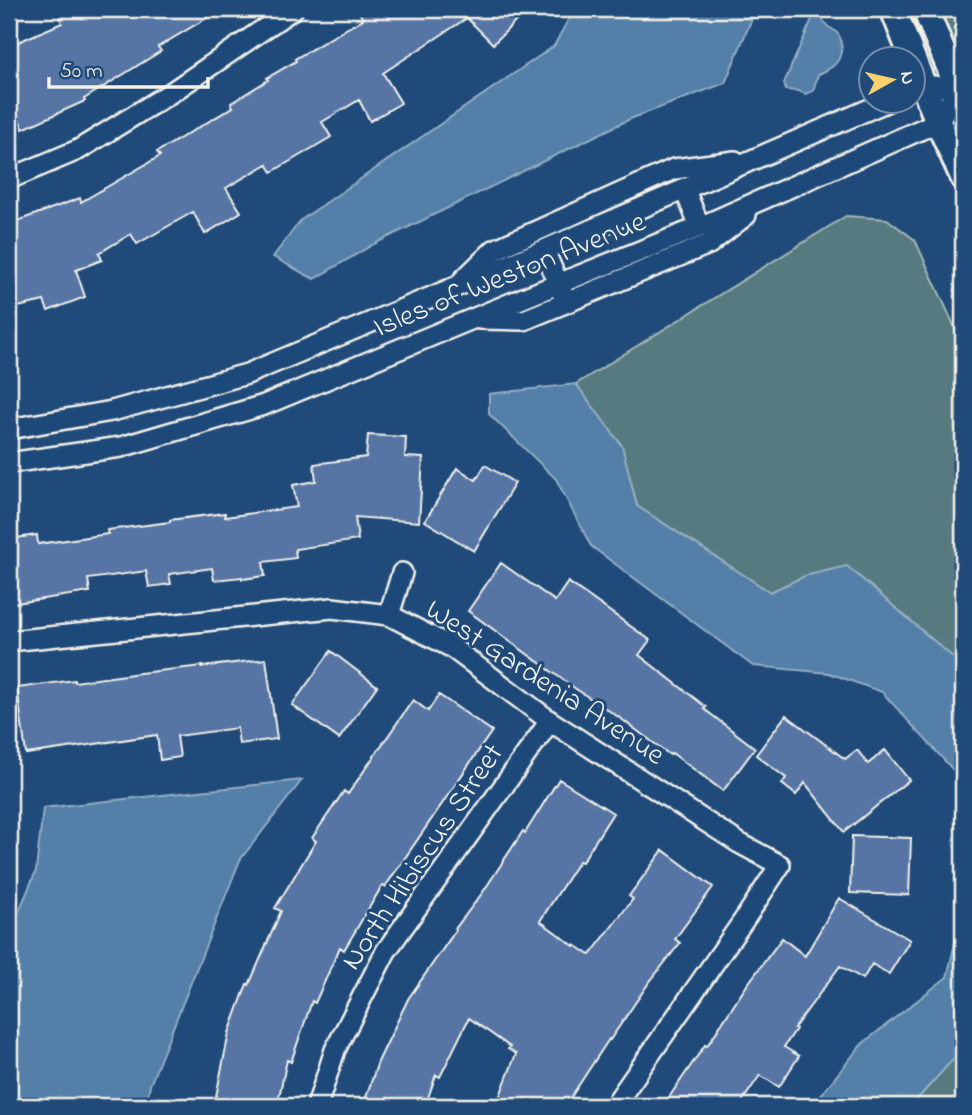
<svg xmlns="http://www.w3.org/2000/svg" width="972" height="1115" font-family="'Indie Flower',sans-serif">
  <rect width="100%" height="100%" fill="#1f4a7a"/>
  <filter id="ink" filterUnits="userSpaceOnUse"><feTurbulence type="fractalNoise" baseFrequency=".0143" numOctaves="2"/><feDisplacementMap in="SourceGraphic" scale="14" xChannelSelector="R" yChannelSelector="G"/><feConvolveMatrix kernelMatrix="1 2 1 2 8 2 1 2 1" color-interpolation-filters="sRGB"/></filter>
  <g filter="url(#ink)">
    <path fill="#567a7f" stroke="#a5b6b4" stroke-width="2" d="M 925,9 L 963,9 L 963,101 Z
      M 846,216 L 887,219 L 915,240 L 963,345 L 963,666 L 847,566 L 805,576 L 770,592 L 637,506 L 622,446 L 576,384 Z
      M 963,1048 L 963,1106 L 911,1106 Z"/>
    <path fill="#537fa8" stroke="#93adc2" stroke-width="2" d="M 574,9 L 756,9 L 725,83 L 630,119 L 374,244 L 314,279 L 273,257 L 301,220 L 554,46 Z
      M 816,10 C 819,15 822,19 826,24 C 831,31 828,25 835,31 C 845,39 843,58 833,66 C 829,69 823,72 818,75 L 813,91 L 805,94 L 799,91 L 786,90 L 784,83 Z
      M 576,384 L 622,446 L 637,506 L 770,592 L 805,576 L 847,566 L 963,666 L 963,812 L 955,772 L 882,692 L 829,673 L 753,666 L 591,546 L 556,479 L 489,414 L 489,394 Z
      M 302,780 L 240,860 L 150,1085 L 146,1106 L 9,1106 L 9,935 L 36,871 L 43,808 Z
      M 963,909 L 963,1048 L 911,1106 L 812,1106 L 862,1044 L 947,977 Z"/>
    <path fill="#5674a5" stroke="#f4f1e8" stroke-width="2" d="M 75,9 L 222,9 L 158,47 L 161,51 L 84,99 L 85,101 L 23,129 L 9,95 L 9,46 L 62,23 L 60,18 Z
      M 357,9 L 528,9 L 493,44 L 467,18 L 383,73 L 401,103 L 370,121 L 359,100 L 322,122 L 331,137 L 272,172 L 267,164 L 226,188 L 241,212 L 205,234 L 193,212 L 137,244 L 131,234 L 99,253 L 102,260 L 76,270 L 85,297 L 48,311 L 44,301 L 9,309 L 9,224 L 80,198 L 81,202 L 160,156 L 157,152 L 233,107 L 231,103 L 268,80 L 267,78 L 296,61 L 295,59 L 363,19 Z
      M 368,435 L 406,437 L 405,457 L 423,458 L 419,522 L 355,517 L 358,540 L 295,549 L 296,558 L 263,562 L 265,576 L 242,579 L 242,577 L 214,580 L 212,568 L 169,574 L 171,584 L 149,587 L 146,571 L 88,579 L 90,592 L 9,604 L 9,539 L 37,535 L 38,544 L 108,534 L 107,530 L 170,522 L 170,520 L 225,513 L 225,517 L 297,507 L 293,485 L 316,481 L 314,464 L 366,457 Z
      M 485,465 L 515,483 L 474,551 L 425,521 L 457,468 L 476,480 Z
      M 501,563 L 555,601 L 568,582 L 650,640 L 639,655 L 706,707 L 704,709 L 755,748 L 723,791 L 672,753 L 670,755 L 620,718 L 573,687 L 468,611 Z
      M 331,651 L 377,686 L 339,739 L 292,705 Z
      M 266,659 L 277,739 L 239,744 L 237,728 L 177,736 L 180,757 L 160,760 L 157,735 L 26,754 L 17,688 L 74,680 L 75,682 L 140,673 L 202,666 L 202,667 Z
      M 439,695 L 492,731 L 385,887 L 382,886 L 344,950 L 340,947 L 315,1003 L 312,1001 L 291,1062 L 287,1060 L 277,1106 L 214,1106 L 229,1033 L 247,984 L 249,985 L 281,911 L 275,908 L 316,841 L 312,838 L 344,791 L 348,794 L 413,700 L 428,711 Z
      M 786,715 L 845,759 L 857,750 L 868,764 L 885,750 L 909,780 L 844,832 L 805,783 L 796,795 L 782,784 L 786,778 L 756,755 Z
      M 559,779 L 613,813 L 582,862 L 579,861 L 540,921 L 574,946 L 575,945 L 590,955 L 633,899 L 629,896 L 663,850 L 713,887 L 675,939 L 680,943 L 648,984 L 610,1040 L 609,1039 L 565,1106 L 496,1106 L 516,1054 L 508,1049 L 510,1047 L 469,1018 L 440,1077 L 436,1075 L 425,1106 L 363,1106 L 378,1062 L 408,999 L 456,930 L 455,929 L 483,892 L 523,831 L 525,833 Z
      M 852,836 L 911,838 L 909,895 L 850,893 Z
      M 839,898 L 910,940 L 889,974 L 872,964 L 863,979 L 840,966 L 794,1028 L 796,1029 L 784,1047 L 799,1056 L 779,1087 L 760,1075 L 739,1106 L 663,1106 L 705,1045 L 707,1046 L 747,985 L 782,938 L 805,956 Z"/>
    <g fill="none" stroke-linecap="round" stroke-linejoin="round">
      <g stroke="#f4f1e8" stroke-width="24">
        <path id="minor" d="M 9,179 L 78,150 L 172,92 L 293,9
          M 684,188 L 700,227
          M 544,250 L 563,295
          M 463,280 L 494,250 L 674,169 L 735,161
          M 479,319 L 524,320 L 709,244 L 746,215
          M 9,429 L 112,411 L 247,374 L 544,250 L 886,102
          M 9,463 L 121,447 L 264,405 L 528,296 L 700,227 L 938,122 L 958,89 L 924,85 L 913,89
          M 389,615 L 402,573
          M 9,641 L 332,608 L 389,615 L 451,647 L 550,721 L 739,843 L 780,865 L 746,917 L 614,1106
          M 317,1106 L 335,1050 L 386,951 L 550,721"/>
      </g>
      <g stroke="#f4f1e8" stroke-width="30">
        <path id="tertiary" d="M 893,9 L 938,122 L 963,177
          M 925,9 L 963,101"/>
      </g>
      <use href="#minor" stroke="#1f4a7a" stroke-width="19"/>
      <use href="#tertiary" stroke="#1f4a7a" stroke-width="24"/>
    </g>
  </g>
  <g text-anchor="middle" stroke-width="6" stroke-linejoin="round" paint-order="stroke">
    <g font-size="30" fill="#f4f1e8" stroke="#1f4a7a">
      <text transform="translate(509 273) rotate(-22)" y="10">Isles of Weston Avenue</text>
      <text transform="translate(546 681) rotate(33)" y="10">West Gardenia Avenue</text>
      <text transform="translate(421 856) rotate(-56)" y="10">North Hibiscus Street</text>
    </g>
  </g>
  <rect width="972" height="1115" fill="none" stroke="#1f4a7a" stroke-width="35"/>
  <rect x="18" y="18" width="937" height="1080" fill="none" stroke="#f4f1e8" stroke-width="2.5" filter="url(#ink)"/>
  <g transform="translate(892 80) rotate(82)"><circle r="33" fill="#1f4a7a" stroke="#748da6" stroke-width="2"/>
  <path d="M0-5L12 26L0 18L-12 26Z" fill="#ffd166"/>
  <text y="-10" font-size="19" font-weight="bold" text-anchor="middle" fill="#f4f1e8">N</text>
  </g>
  <path d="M49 77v10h159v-10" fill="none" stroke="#f4f1e8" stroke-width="3.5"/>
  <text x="60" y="77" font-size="21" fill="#f4f1e8" stroke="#1f4a7a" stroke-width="5" paint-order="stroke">50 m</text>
</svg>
